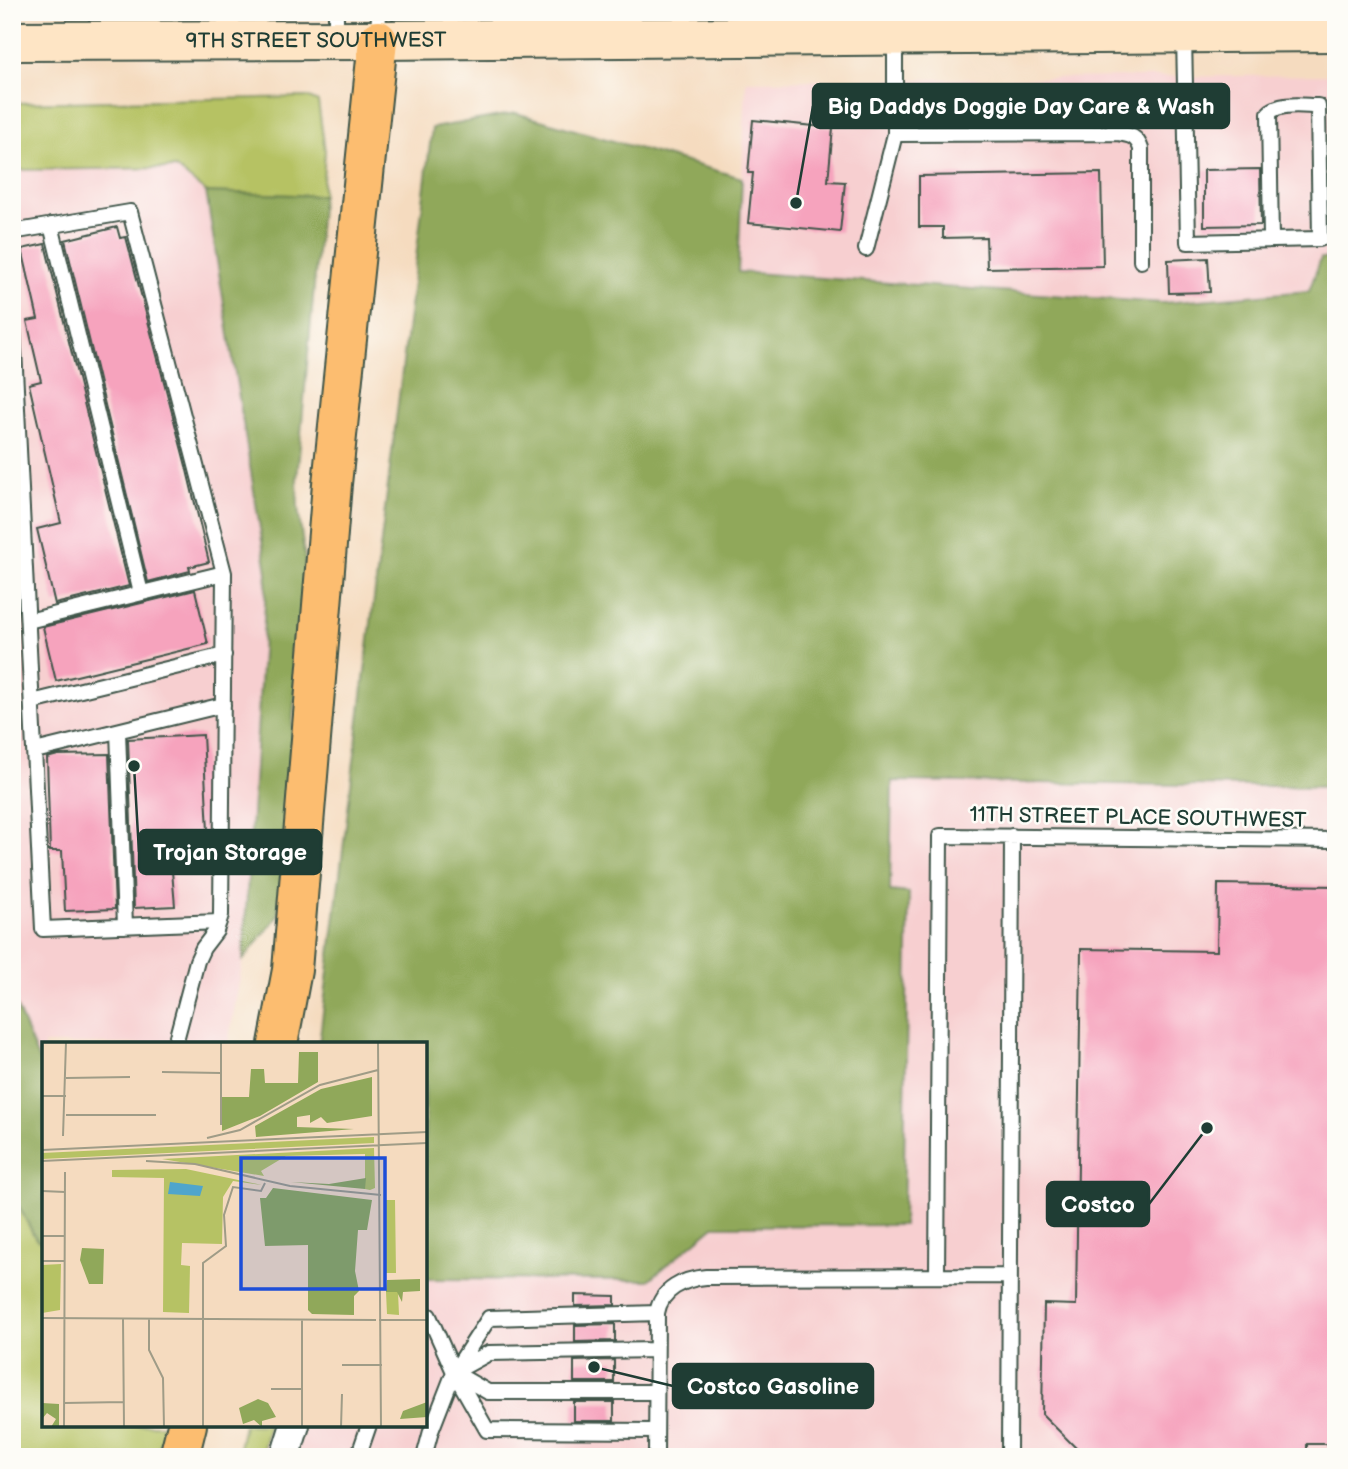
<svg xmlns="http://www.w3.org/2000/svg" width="1348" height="1469" font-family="'Balsamiq Sans',sans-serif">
  <rect width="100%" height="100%" fill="#fdfcf7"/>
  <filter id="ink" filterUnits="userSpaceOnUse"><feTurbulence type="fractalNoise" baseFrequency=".0143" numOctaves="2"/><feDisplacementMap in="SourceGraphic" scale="14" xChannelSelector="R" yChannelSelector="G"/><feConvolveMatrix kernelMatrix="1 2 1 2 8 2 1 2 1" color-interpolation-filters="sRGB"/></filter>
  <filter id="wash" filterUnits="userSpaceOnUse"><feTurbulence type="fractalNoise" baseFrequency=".00686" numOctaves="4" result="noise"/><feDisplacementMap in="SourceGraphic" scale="28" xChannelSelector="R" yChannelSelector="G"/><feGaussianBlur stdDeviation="1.57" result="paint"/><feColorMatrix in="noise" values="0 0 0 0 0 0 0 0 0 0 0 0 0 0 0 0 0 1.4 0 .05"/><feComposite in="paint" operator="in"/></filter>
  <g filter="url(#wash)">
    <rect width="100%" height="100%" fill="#f5dbbf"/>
    <path fill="#f7cfd0" d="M 1336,75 L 1336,258 L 1321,258 L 1310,291 L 1162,303 L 738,272 L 746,81 Z
      M 176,168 L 206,192 L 267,572 L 243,960 L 228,1044 L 44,1044 L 44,1073 L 12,996 L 12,170 Z
      M 892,781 L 1336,787 L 1336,1457 L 261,1457 L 269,1425 L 425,1425 L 425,1279 L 649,1280 L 714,1226 L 903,1225 L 908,893 L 890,891 Z"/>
    <path fill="#b6c264" stroke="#6a804c" stroke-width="2" d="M 307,97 L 318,102 L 325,151 L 322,196 L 206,192 L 176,168 L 12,170 L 12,103 Z
      M 12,1193 L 36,1239 L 44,1244 L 44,1425 L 167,1425 L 155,1457 L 12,1457 Z
      M 244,1425 L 269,1425 L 261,1457 L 237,1457 Z"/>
    <path fill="#90a85a" stroke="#587247" stroke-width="2" d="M 516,113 L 742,178 L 738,272 L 1162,303 L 1309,291 L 1321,258 L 1336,258 L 1336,787 L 892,781 L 890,891 L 909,893 L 903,1225 L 714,1226 L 649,1280 L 425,1279 L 425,1044 L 319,1044 L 432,128 Z
      M 206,192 L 322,196 L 297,479 L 298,508 L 305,560 L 278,916 L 243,960 L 267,572 Z
      M 12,996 L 44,1073 L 44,1244 L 36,1239 L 12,1193 Z"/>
    <g id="blocks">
      <path fill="#f6a3bd" d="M 753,120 L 833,128 L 828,181 L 845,182 L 840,232 L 748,223 L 753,173 L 748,173 Z
        M 1260,169 L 1261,225 L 1204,226 L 1204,170 Z
        M 1101,173 L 1103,266 L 987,268 L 986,237 L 943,238 L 943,227 L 919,227 L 919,176 Z
        M 117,227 L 120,238 L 126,237 L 186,466 L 209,562 L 189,567 L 190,571 L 148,582 L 65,240 Z
        M 45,244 L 129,586 L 55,604 L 37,529 L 61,523 L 29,384 L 41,381 L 27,321 L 38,319 L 22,249 Z
        M 1208,258 L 1210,292 L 1169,293 L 1168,260 Z
        M 195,590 L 208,644 L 56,681 L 43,627 Z
        M 203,735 L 210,869 L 172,871 L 175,906 L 134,908 L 128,739 Z
        M 109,754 L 115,909 L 65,911 L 62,851 L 50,851 L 47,758 L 58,755 Z
        M 1218,884 L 1336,886 L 1336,1444 L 1307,1444 L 1307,1457 L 1085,1457 L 1042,1414 L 1044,1304 L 1076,1305 L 1081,949 L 1217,951 Z
        M 575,1295 L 615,1296 L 615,1305 L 575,1306 Z
        M 615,1324 L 615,1341 L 575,1342 L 575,1325 Z
        M 614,1360 L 614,1382 L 574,1382 L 574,1361 Z
        M 574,1402 L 614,1402 L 614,1421 L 574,1421 Z"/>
    </g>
  </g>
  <g filter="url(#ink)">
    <use href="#blocks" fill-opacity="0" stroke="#3f5549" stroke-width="2"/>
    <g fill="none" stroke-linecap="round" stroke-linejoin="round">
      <g stroke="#3f5549" stroke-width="18">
        <path id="service" d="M 336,12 L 336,39
          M 1184,35 L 1188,242 L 1320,239 L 1318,106 C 1303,106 1280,102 1269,113 L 1271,240
          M 378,39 L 379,12
          M 895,39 L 895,134 L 1118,133 C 1130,135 1137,136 1141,149 L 1141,261
          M 51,225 L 141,593
          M 12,232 L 130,212 L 224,573 L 221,915 L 216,931 L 203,948 L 197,961 L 175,1044
          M 866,249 L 895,134
          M 12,309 L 43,929 L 219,922
          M 28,621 L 224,573
          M 32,702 L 224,655
          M 118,731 L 125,926
          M 35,751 L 223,705
          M 937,1275 L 940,836 L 1336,840
          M 425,1316 L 429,1316 L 454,1372 L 487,1430 L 656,1431
          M 456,1371 L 489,1353 L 656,1350
          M 455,1373 L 488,1392 L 656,1392
          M 358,1457 L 369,1425
          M 424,1457 L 431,1431 L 454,1372 L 489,1318 L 657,1313
          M 656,1457 L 657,1313 C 661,1289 684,1279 706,1277 L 1009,1276
          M 1009,1457 L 1012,836"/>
      </g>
      <g stroke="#3f5549" stroke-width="32">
        <path id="minor" d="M 285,1457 L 295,1425"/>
      </g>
      <g stroke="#3f5549" stroke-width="42">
        <g id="secondary">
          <path id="s1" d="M 12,41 L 378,40 L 1336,32"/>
        </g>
      </g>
      <g stroke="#3f5549" stroke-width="42">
        <path id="motorway" d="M 278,1044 L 292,970 L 332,484 L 378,40
          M 179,1457 L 187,1425"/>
      </g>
      <use href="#service" stroke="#fff" stroke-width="14"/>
      <use href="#minor" stroke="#fff" stroke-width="28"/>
      <use href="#secondary" stroke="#fee5c5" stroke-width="38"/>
      <use href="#motorway" stroke="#fcbd6f" stroke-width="38"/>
    </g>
  </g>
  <g text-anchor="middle" stroke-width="5" stroke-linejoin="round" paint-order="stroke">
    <g font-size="21" fill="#1f3d34" stroke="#fdfcf7">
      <text dy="7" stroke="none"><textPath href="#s1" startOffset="304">9TH STREET SOUTHWEST</textPath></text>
      <text transform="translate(1138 817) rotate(1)" y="7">11TH STREET PLACE SOUTHWEST</text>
    </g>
  </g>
  <g transform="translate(42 1042)">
    <rect width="385" height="385" fill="#f5dbbf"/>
    <path d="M 332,95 L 332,101 L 0,117 L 0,111 ZM 332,106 L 333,146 L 328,148 L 323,147 L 323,112 L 244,114 L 219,129 L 222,134 L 120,117 ZM 144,127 L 220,143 L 191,139 L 181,155 L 180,202 L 140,201 L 139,223 L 148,224 L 147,271 L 121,270 L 122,136 L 70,135 L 70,128 ZM 343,158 L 353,158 L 354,231 L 344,231 ZM 19,222 L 18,268 L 0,271 L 0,223 ZM 344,250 L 356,250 L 357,273 L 345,272 Z" fill="#b6c264"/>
    <path d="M 257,10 L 276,10 L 276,40 L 218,74 L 180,89 L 180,55 L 207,55 L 209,27 L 222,27 L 223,41 L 256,41 ZM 330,35 L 330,74 L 285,81 L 279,75 L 268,81 L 268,73 L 255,75 L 255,85 L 312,87 L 214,95 L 213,84 L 279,47 ZM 324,136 L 323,147 L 249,140 L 287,142 ZM 231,146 L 330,158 L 325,188 L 316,188 L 313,229 L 317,249 L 312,254 L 312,273 L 270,272 L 266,268 L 266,203 L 223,204 L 218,156 L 224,156 ZM 40,206 L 62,207 L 61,242 L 47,242 L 38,218 ZM 378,237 L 378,249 L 361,250 L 360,260 L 355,250 L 344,250 L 345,238 ZM 216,357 L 226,361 L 234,375 L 220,379 L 220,385 L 212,378 L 201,382 L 197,366 ZM 385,360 L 385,375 L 358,377 L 361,369 ZM 0,361 L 17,362 L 17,385 L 9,385 L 14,377 L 5,371 L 0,377 Z" fill="#90a85a"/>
    <path d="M 128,140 L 161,144 L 158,154 L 126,152 Z" fill="#4fa5cc"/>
    <path fill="none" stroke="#9f9c87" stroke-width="2" d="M 336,0 L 339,385M 120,30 L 179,31M 24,36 L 88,35M 0,54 L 24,54M 24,73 L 114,73M 179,83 L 179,0M 21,94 L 24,0M 165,96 L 198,88 L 278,43 L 336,28M 0,108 L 385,90M 0,119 L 385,101M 104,119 L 153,122 L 248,144 L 339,153M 0,149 L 23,150M 0,194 L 22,194M 0,219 L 22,219M 0,276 L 334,278M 81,277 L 82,385M 107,277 L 107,308 L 121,336 L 122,385M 337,278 L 385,278M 300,323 L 340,323M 229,347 L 260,347M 22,361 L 82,360M 22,385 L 23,130M 161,385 L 161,221 L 184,204 L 182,173 L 191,145 L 219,149 L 223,141M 260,385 L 260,277M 299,385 L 300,352"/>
    <path fill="#1d4ed8" fill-opacity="0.15" stroke="#1d4ed8" stroke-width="3.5" d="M 199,116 L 343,116 L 343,247 L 199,247 Z"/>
    <rect width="385" height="385" fill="none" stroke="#1f3d34" stroke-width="3.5"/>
  </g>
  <path fill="none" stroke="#1f3d34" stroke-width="2.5" d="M796 203L813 106M134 766L139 852M1207 1128L1149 1204M594 1367L673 1386"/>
  <g fill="#1f3d34" stroke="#fdfcf7" stroke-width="2.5">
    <circle cx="796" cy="203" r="7"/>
    <circle cx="134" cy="766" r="7"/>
    <circle cx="1207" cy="1128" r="7"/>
    <circle cx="594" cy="1367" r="7"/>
  </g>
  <g fill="#1f3d34" stroke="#1f3d34" stroke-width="2.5">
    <rect x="813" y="84" width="416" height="44" rx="7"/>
    <rect x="139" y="830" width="182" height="44" rx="7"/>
    <rect x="1047" y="1182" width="102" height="44" rx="7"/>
    <rect x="673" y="1364" width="200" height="44" rx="7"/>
  </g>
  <g font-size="23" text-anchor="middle" font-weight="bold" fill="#fff">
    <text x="1021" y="114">Big Daddys Doggie Day Care &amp; Wash</text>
    <text x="230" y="860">Trojan Storage</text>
    <text x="1098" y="1212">Costco</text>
    <text x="773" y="1394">Costco Gasoline</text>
  </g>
  <rect width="1348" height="1469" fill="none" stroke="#fdfcf7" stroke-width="42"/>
</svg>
